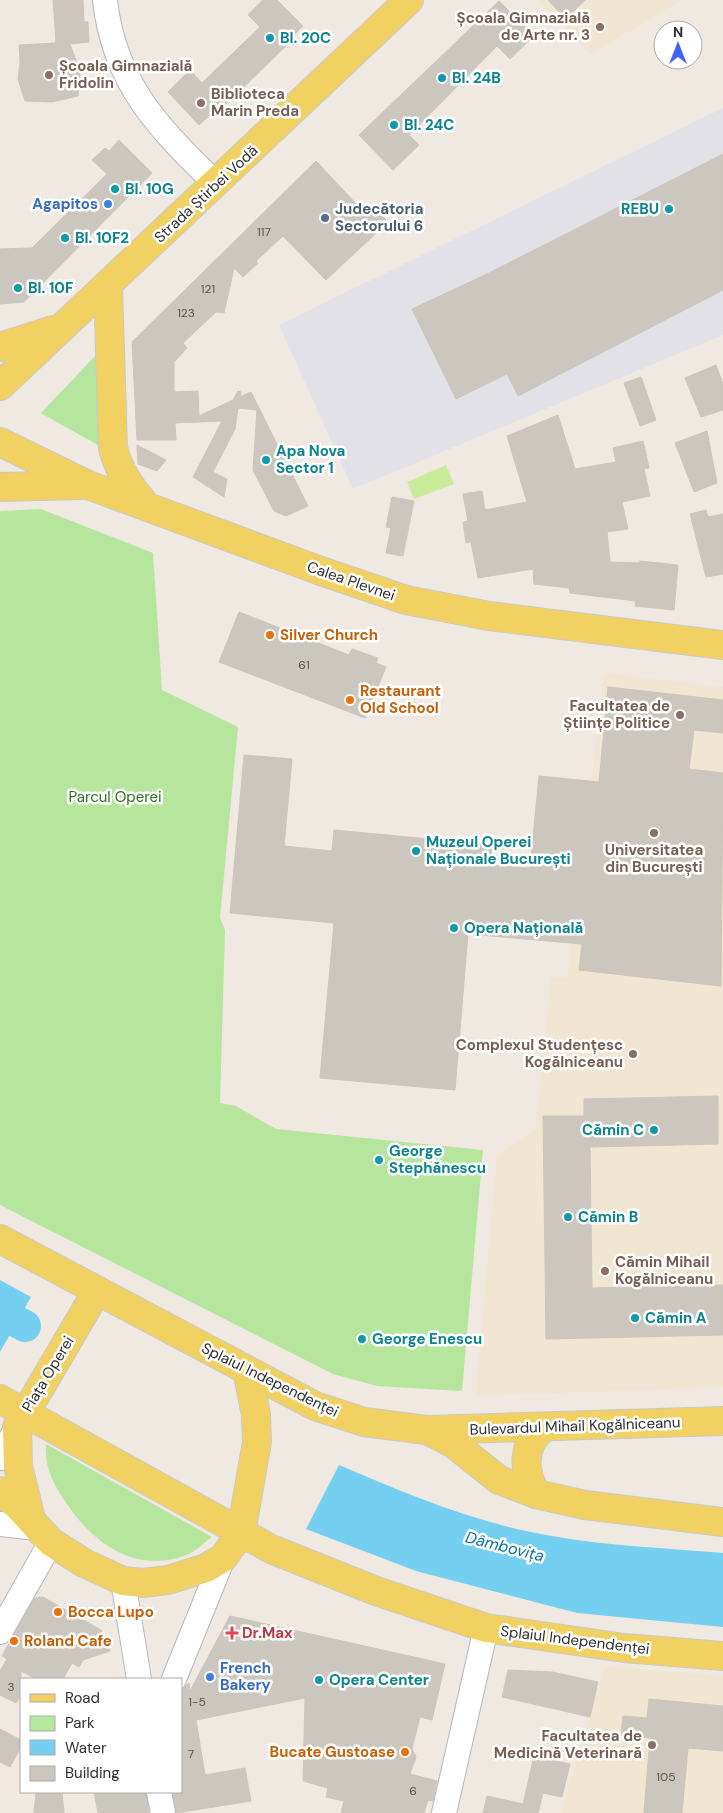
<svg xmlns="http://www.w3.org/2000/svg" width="723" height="1813" font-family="'DM Sans',sans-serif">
  <rect width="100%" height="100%" fill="#efe9e1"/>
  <path fill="#e3e1e8" d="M 723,108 L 723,335 L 353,489 L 279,325 Z"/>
  <path fill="#f0e6d1" d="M 538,0 L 682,0 L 590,54 Z
    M 604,673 L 723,687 L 723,1387 L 476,1396 L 497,1155 L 536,1129 L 551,978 L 567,979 Z
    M 605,1666 L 723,1676 L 723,1813 L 561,1813 Z"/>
  <path fill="#b6e59e" d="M 97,354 L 103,448 L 41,413 Z
    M 41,509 L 153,553 L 162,690 L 238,727 L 220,918 L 225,930 L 220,1103 L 236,1106 L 276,1129 L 483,1150 L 462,1391 L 377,1386 L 333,1374 L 0,1205 L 0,511 Z
    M 46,1444 L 212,1537 C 205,1542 198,1549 191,1553 C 140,1576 95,1546 67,1504 C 54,1486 44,1467 46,1444 Z"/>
  <path fill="#c9ec9a" d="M 446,465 L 454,484 L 414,499 L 407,482 Z"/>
  <path fill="#75cff0" d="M 0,1280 L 31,1297 L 0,1352 Z
    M 339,1465 C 407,1494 478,1524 552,1536 C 608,1546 666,1548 723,1553 L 723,1627 L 577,1613 L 416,1571 L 306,1529 Z"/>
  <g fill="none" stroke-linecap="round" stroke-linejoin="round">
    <path stroke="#75cff0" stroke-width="32" d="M 0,1313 L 25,1326"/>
  </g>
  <path fill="#cbc7bf" stroke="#cbc5ba" d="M 53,0 L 83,0 L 84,22 L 88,22 L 89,42 L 70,44 L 80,71 L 78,96 L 52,102 L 25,101 L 18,79 L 20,62 L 19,45 L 56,43 Z
    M 263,0 L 277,0 L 303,26 L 291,38 L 293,39 L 248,83 L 211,118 L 209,116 L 199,125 L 168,92 L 190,70 L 202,83 L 260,27 L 248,15 Z
    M 548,0 L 585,0 L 566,19 Z
    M 499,1 L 534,36 L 510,59 L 497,46 L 409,135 L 419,145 L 393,170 L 359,135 Z
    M 119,140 L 152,173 L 24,302 L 0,304 L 0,249 L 32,248 L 107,174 L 92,160 L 105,148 L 109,151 Z
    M 723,154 L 723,290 L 518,396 L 507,374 L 456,399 L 412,309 L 487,274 Z
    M 316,161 L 359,207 L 362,204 L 371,213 L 376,209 L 388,222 L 326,280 L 283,236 L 256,261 L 258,263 L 243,277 L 234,268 L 224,313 L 216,312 L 183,343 L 187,348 L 174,362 L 174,392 L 198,391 L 199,416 L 233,400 L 238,391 L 241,392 L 240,397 L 251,392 L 308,506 L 286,516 L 274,511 L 253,470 L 257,410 L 238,408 L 235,429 L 213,472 L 227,479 L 224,497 L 193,477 L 222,421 L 175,423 L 176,440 L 137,440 L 132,342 Z
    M 716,365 L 723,384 L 723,410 L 701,417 L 685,378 Z
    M 641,377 L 656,420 L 640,426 L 624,383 Z
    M 558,415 L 575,469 L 616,462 L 613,448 L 643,441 L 649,468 L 644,469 L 650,496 L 622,502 L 628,529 L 607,532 L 610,562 L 639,563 L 640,561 L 678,565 L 674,610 L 635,606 L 636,601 L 570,593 L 569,588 L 534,584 L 533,569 L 478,578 L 471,542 L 466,543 L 463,522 L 468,521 L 463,494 L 482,491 L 485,510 L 527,502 L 507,436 Z
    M 707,431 L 717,483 L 694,492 L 675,443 Z
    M 137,445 L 166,460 L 157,471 L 138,464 Z
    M 392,497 L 414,501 L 403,556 L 386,553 L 391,528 L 386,527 Z
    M 706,510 L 708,517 L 723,514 L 723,574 L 706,577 L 690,514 Z
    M 239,612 L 349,655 L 352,649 L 378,658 L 376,663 L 386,667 L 365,718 L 219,662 Z
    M 608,687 L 723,700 L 723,733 L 694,730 L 689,769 L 723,773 L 721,986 L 579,970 L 582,944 L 468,934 L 455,1090 L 320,1078 L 334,923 L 230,913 L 244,755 L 292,759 L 284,846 L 332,851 L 334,830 L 492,845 L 490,865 L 530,868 L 539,776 L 599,782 Z
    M 718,1096 L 718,1144 L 590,1147 L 592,1288 L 723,1285 L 723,1335 L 546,1339 L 543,1116 L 584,1116 L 584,1099 Z
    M 39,1597 L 43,1597 L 101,1630 L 110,1651 L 83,1660 L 79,1667 L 72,1663 L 63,1679 L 36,1679 L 21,1671 L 21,1695 L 16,1703 L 0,1695 L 0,1671 L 7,1659 L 2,1656 L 34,1599 Z
    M 230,1616 L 445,1664 L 432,1720 L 420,1717 L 412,1749 L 416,1757 L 410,1774 L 437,1781 L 433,1801 L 428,1800 L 424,1813 L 341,1813 L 344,1801 L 326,1797 L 328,1788 L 303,1781 L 305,1698 L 196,1720 L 205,1775 L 245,1768 L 251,1801 L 176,1813 L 173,1792 L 181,1792 L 181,1690 L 189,1683 L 190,1691 Z
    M 508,1670 L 552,1672 L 598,1682 L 590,1717 L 502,1697 Z
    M 649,1699 L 723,1706 L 723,1751 L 688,1748 L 682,1813 L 644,1813 L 650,1738 L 621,1735 L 623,1716 L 647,1718 Z
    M 0,1729 L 21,1740 L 21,1747 L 10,1767 L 0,1762 Z
    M 534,1756 L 570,1764 L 562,1797 L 543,1793 L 538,1813 L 483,1813 L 487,1796 L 523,1804 Z
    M 36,1792 L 62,1792 L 64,1813 L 34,1813 Z
    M 94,1792 L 146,1792 L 149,1813 L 98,1813 Z"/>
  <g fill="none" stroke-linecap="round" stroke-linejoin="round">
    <g stroke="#b4b7c1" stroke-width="26">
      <path id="minor" d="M 105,0 C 114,84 159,128 216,184
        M 0,1458 L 17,1427
        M 0,1524 L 37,1528
        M 123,1581 L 139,1679
        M 0,1632 L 51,1542
        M 174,1679 L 223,1558
        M 159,1792 L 163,1813
        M 444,1813 L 486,1628"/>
    </g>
    <g stroke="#c9c9c9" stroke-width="30">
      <path id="major" d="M 108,287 L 113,448 C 119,472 131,488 147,507
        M 0,347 L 53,330
        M 0,386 L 409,0
        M 0,442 L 88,485 L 318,570 L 406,600 L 489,616 L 723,645
        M 0,487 L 81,485
        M 0,1239 L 315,1406 L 364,1422 L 426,1430 L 435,1434 L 454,1444 L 499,1480 L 536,1494 L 585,1505 L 723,1522
        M 0,1399 L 271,1549 L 376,1591 L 486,1628 L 624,1648 L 723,1656
        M 428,1430 L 723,1421
        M 0,1491 L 17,1505 L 51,1542 L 84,1563 L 123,1581 L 143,1583 L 168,1580 L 206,1568 L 223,1558 L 241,1533 L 257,1442 L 256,1415 L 247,1370
        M 536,1494 C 523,1470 521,1444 545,1427
        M 31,1519 L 18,1466 L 17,1427 L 97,1291"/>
    </g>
    <use href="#minor" stroke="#fff" stroke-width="24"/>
    <use href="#major" stroke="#f2d163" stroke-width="28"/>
  </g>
  <g fill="#8d6e63" stroke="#fff" stroke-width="2">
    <circle cx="600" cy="27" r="5"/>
    <circle cx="49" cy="75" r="5"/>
    <circle cx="201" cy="103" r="5"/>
    <circle cx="680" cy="715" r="5"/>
    <circle cx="654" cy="833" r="5"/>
    <circle cx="633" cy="1054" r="5"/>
    <circle cx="605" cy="1271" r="5"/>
    <circle cx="652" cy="1745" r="5"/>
  </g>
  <g fill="#0f9aa8" stroke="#fff" stroke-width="2">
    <circle cx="270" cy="38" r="5"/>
    <circle cx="442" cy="78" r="5"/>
    <circle cx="394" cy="125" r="5"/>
    <circle cx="115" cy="189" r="5"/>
    <circle cx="669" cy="209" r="5"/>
    <circle cx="65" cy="238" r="5"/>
    <circle cx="18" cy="288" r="5"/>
    <circle cx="266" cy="460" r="5"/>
    <circle cx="416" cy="851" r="5"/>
    <circle cx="454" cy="928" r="5"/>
    <circle cx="654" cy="1130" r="5"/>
    <circle cx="379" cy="1160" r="5"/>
    <circle cx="568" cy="1217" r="5"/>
    <circle cx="635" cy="1318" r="5"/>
    <circle cx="362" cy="1339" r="5"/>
    <circle cx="319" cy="1680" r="5"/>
  </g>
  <g fill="#3f7fe0" stroke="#fff" stroke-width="2">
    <circle cx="108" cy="204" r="5"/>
    <circle cx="210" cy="1677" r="5"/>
  </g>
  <circle fill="#5c6f8a" stroke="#fff" stroke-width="2" cx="325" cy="218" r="5"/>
  <g fill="#e8710a" stroke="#fff" stroke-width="2">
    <circle cx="270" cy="635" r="5"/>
    <circle cx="350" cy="700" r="5"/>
    <circle cx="58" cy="1612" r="5"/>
    <circle cx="14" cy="1641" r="5"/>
    <circle cx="405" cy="1752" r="5"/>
  </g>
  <path fill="#e0444e" stroke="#fff" stroke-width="2" d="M229.5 1625.5h5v5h5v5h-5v5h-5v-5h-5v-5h5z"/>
  <g text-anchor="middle" stroke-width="5" stroke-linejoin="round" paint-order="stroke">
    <g font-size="12" fill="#555452">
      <text x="264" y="236">117</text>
      <text x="208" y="293">121</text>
      <text x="186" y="317">123</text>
      <text x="304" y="669">61</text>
      <text x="11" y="1691">3</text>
      <text x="197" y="1706">1-5</text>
      <text x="191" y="1758">7</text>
      <text x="666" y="1781">105</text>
      <text x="413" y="1795">6</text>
    </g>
    <g font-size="15" font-weight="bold" fill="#785e54" stroke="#fff" text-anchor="end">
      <text x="590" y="23">Școala Gimnazială<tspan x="590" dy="17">de Arte nr. 3</tspan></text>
      <text x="59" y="71" text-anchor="start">Școala Gimnazială<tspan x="59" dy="17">Fridolin</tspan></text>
      <text x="211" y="99" text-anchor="start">Biblioteca<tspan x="211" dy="17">Marin Preda</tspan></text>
      <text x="670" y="711">Facultatea de<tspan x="670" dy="17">Științe Politice</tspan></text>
      <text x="654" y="855" text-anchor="middle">Universitatea<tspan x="654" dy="17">din București</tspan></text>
      <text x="623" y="1050">Complexul Studențesc<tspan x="623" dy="17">Kogălniceanu</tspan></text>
      <text x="615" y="1267" text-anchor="start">Cămin Mihail<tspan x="615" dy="17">Kogălniceanu</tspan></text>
      <text x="642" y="1741">Facultatea de<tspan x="642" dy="17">Medicină Veterinară</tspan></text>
    </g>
    <g font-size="15" font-weight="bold" fill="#0d838f" stroke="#fff" text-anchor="start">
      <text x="280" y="43">Bl. 20C</text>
      <text x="452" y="83">Bl. 24B</text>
      <text x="404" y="130">Bl. 24C</text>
      <text x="125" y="194">Bl. 10G</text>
      <text x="659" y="214" text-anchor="end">REBU</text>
      <text x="75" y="243">Bl. 10F2</text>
      <text x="28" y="293">Bl. 10F</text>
      <text x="276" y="456">Apa Nova<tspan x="276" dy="17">Sector 1</tspan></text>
      <text x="426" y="847">Muzeul Operei<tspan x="426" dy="17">Naționale București</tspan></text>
      <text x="464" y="933">Opera Națională</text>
      <text x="644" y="1135" text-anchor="end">Cămin C</text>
      <text x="389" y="1156">George<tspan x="389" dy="17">Stephănescu</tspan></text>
      <text x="578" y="1222">Cămin B</text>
      <text x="645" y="1323">Cămin A</text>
      <text x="372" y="1344">George Enescu</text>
      <text x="329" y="1685">Opera Center</text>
    </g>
    <g font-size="15" fill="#2e2e2e" stroke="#fff">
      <text transform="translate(206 194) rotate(-43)" y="5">Strada Știrbei Vodă</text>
      <text transform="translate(351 581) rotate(19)" y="5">Calea Plevnei</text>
      <text transform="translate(48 1374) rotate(-59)" y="5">Piața Operei</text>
      <text transform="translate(270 1380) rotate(26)" y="5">Splaiul Independenței</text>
      <text transform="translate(575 1426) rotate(-2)" y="5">Bulevardul Mihail Kogălniceanu</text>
      <text transform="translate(575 1640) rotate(7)" y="5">Splaiul Independenței</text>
    </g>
    <g font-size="15" font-weight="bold" fill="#366cbe" stroke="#fff" text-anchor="end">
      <text x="98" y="209">Agapitos</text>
      <text x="220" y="1673" text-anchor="start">French<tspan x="220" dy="17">Bakery</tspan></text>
    </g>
    <g font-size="15" font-weight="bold" fill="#4e5e75" stroke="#fff" text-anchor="start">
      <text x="335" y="214">Judecătoria<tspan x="335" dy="17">Sectorului 6</tspan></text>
    </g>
    <g font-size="15" font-weight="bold" fill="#c56008" stroke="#fff" text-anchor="start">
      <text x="280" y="640">Silver Church</text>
      <text x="360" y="696">Restaurant<tspan x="360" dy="17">Old School</tspan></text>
      <text x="68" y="1617">Bocca Lupo</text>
      <text x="24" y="1646">Roland Cafe</text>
      <text x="395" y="1757" text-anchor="end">Bucate Gustoase</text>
    </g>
    <g font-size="15" fill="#2c6e1b" stroke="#fff">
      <text x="115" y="802">Parcul Operei</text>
    </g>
    <g font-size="15" font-weight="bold" fill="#be3a42" stroke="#fff" text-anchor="start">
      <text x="242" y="1638">Dr.Max</text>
    </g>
    <g font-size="16" font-style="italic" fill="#0d6fa3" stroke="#fff">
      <text transform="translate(505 1546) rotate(14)" y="6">Dâmbovița</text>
    </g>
  </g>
  <rect x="20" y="1678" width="162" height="115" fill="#ffffff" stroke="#ababab"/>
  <rect x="30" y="1694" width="25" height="8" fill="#f2d163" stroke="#ababab"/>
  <text x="65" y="1703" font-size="15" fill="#2e2e2e">Road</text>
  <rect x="30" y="1716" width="25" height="15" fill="#b6e59e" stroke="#ababab"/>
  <text x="65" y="1728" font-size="15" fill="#2e2e2e">Park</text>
  <rect x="30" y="1740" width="25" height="15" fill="#75cff0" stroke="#ababab"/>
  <text x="65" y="1753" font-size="15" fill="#2e2e2e">Water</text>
  <rect x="30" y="1766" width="25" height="15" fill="#cbc7bf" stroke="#ababab"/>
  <text x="65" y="1778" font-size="15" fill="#2e2e2e">Building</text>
  <g transform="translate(678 45)"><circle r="24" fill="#ffffff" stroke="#ababab"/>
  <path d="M0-4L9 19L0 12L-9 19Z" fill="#4264fb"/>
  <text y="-8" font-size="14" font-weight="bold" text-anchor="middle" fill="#2e2e2e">N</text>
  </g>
</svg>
